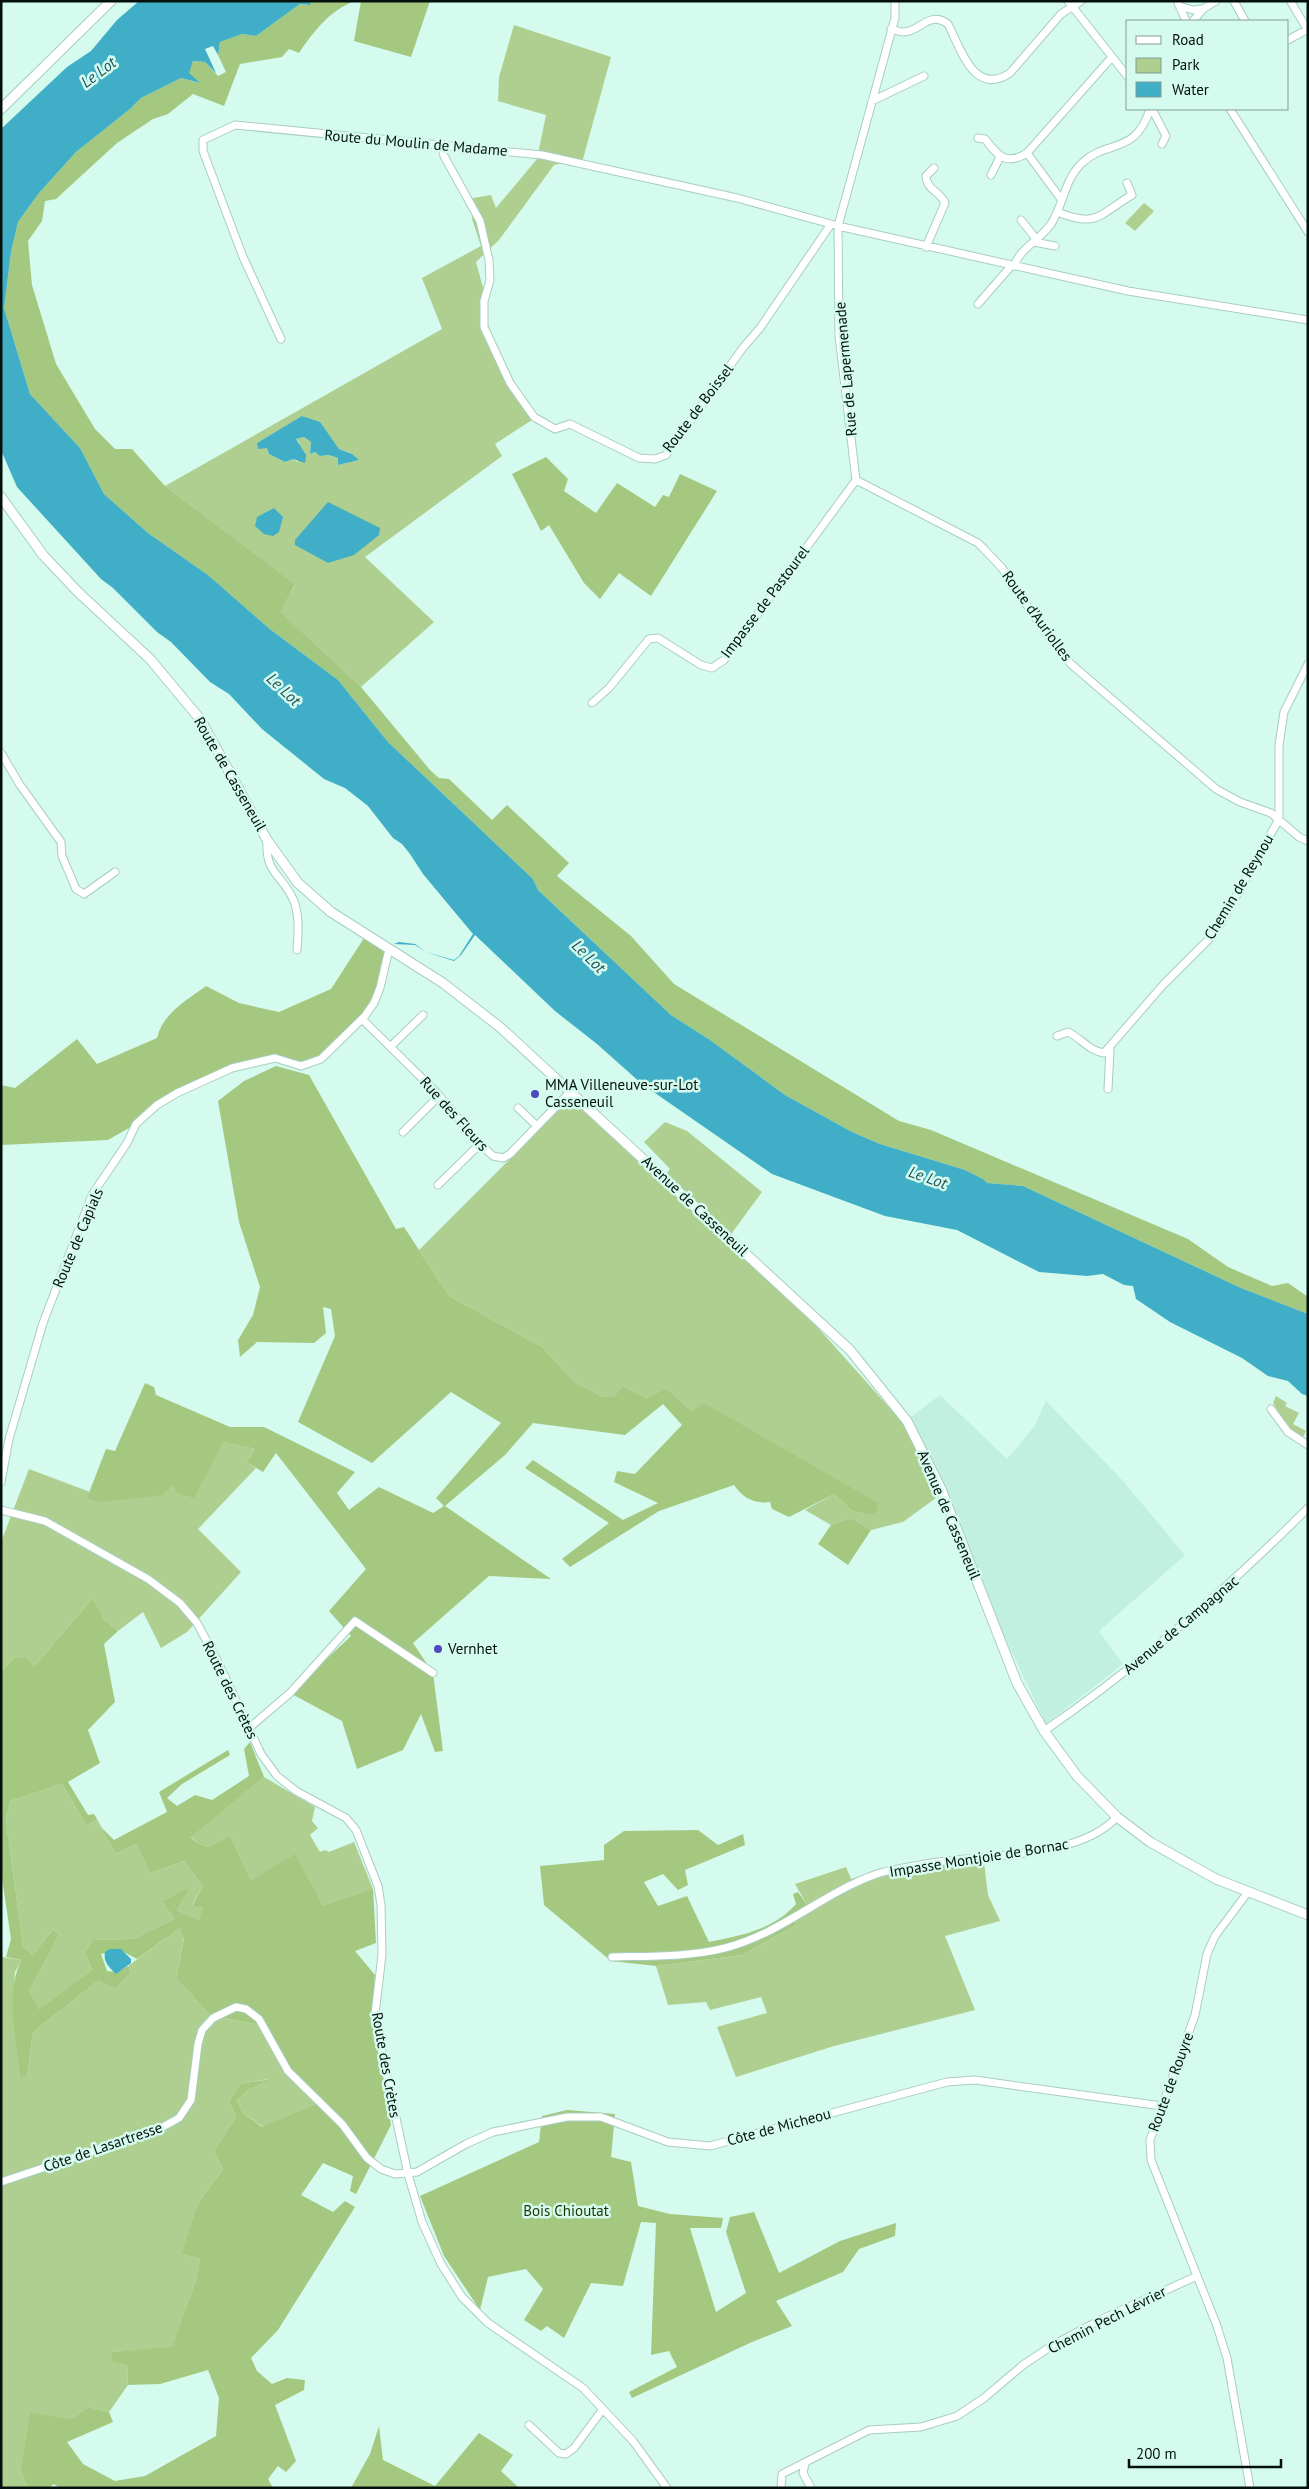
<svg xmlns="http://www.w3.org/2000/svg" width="1309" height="2489" font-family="'PT Sans',sans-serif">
  <rect width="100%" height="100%" fill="#d4fbee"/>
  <path fill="#c1f0e1" d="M 940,1395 L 1007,1459 L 1034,1427 L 1046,1401 L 1123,1481 L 1185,1555 L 1099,1631 L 1123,1664 L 1046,1724 L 903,1423 Z"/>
  <path fill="#afcf90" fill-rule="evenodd" d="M 514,25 L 611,57 L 583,159 L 554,165 L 499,240 L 476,262 L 485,295 L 482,324 L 535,418 L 495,444 L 502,456 L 365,557 L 434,622 L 361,687 L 279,612 L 295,586 L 165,486 L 442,329 L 422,278 L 481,246 L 472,219 L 473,198 L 491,195 L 496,208 L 537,159 L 546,115 L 498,101 L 499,77 ZM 303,416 L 328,436 L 339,449 L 350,453 L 359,460 L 338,465 L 338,458 L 329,455 L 321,456 L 315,452 L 310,454 L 311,442 L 304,437 L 296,439 L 299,442 L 298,462 L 293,459 L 285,462 L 269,454 L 268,448 L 257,443 Z
    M 1144,203 L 1154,211 L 1135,231 L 1125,223 Z
    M 571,1098 L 662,1180 L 670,1169 L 644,1142 L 665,1122 L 687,1131 L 762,1192 L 726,1241 L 811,1320 L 903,1423 L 940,1495 L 903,1522 L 871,1530 L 851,1518 L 831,1525 L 805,1510 L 834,1494 L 852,1511 L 875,1516 L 693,1412 L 666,1388 L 646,1398 L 623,1386 L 613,1397 L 603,1397 L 574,1382 L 542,1347 L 449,1296 L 419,1250 Z
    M 1276,1396 L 1287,1403 L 1285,1406 L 1299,1413 L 1293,1424 L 1306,1431 L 1302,1439 C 1283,1427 1283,1418 1273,1403 Z
    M 223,1442 L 255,1449 L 247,1462 L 256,1468 L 198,1529 L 241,1572 L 187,1632 L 161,1648 L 143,1612 L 118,1631 L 104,1619 L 93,1598 L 34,1667 L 13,1659 L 1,1672 L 1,1542 L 29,1469 L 90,1492 L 88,1498 L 173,1485 Z
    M 264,1777 L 315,1807 L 312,1821 L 318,1828 L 310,1835 L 320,1852 L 325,1850 L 329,1852 L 354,1842 L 373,1889 L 323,1907 L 295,1855 L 251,1880 L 230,1835 L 209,1847 L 197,1843 L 191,1836 Z
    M 62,1784 L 87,1826 L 97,1819 L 116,1854 L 136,1844 L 150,1873 L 184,1861 L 203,1886 L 192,1905 L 204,1907 L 199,1920 L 177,1910 L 188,1889 L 162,1901 L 174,1919 L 133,1939 L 93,1940 L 85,1952 L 92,1970 L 39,2011 L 29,1991 L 59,1935 L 53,1929 L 33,1955 L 23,1946 L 6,1821 L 10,1801 Z
    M 983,1854 L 988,1895 L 1000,1921 L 945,1936 L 975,2010 L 834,2046 L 736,2077 L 717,2027 L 767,2013 L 761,1997 L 710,2010 L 706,2002 L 668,2005 L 656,1966 L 742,1955 L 796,1925 L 794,1917 L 807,1905 L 795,1884 L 846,1867 L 851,1879 L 878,1871 Z
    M 180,1928 L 184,1938 L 176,1978 L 210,2015 L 260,2025 L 284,2073 L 315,2104 L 263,2127 L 243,2113 L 237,2100 L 248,2090 L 268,2079 L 240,2084 L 229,2101 L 236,2117 L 214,2151 L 223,2169 L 197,2205 L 183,2254 L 200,2259 L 196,2280 L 172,2348 L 112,2352 L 127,2365 L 128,2385 L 109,2412 L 89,2407 L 71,2419 L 21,2471 L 28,2488 L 1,2488 L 1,1957 L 22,1960 L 15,1972 L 13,2005 L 20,2078 L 27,2077 L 33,2032 L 99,1980 L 131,1971 L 128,1966 Z"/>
  <path fill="#a4c880" d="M 311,1 L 355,1 C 330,10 313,32 299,53 L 289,49 L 282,57 L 240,64 L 224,106 L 193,94 L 168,114 L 153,119 L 117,143 L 56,199 L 45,201 L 42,221 L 28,241 L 32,285 L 56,364 L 95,429 L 115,449 L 132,449 L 165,486 L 295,585 L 280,612 L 361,687 L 430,770 L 439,778 L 449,779 L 492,820 L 507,805 L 569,863 L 557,876 L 631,936 L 674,984 L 899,1121 L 931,1130 L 1188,1239 L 1228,1267 L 1272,1286 L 1288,1283 L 1308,1297 L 1308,1314 L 1241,1288 L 1023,1186 L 986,1183 L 983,1179 L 965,1170 L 880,1144 L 852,1132 L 785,1095 L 710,1040 L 671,1015 L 538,890 L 533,879 L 388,742 L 338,680 L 271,630 L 208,575 L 148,533 L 104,494 L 80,448 L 30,394 L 4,308 L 11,252 L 18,222 L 39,193 L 76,152 L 130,109 L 141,98 L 181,78 L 199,83 L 188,73 L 193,61 L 205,62 L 218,76 L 226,72 L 218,55 L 220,42 L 242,34 L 256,36 L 300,4 L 309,5 Z
    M 361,1 L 430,1 L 411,57 L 354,41 Z
    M 546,457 L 568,479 L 564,491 L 596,513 L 617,483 L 655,507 L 663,495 L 669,497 L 680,474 L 717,491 L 651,596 L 619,573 L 600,599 L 584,583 L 549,525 L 541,531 L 512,474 Z
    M 366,935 L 389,949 L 374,1003 L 321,1059 L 301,1066 L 275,1058 L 232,1068 L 177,1093 L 136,1124 L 108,1140 L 1,1145 L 1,1085 L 15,1088 L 77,1039 L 97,1064 L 157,1038 C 163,1013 186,1001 206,986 L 239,1003 L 279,1012 L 331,989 Z
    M 276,1066 L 309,1075 L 396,1229 L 404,1227 L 449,1296 L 542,1347 L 574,1382 L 603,1397 L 613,1397 L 623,1386 L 646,1398 L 666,1388 L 693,1412 L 704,1403 L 878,1503 L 875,1516 L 852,1511 L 834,1494 L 789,1517 L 772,1509 L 770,1502 C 754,1504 743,1498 734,1485 L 659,1511 L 570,1567 L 562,1559 L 609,1523 L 525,1468 L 533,1460 L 623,1520 L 658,1503 L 614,1482 L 617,1471 L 635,1474 L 682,1425 L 663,1404 L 625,1435 L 533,1423 L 505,1455 L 445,1506 L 551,1579 L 489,1576 L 413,1643 L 433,1673 L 443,1751 L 435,1752 L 421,1714 L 403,1750 L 357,1769 L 342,1721 L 290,1693 L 351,1636 L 329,1611 L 366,1569 L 276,1453 L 263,1472 L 247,1462 L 255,1449 L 223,1442 L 194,1498 L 177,1493 L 173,1485 L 162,1495 L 101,1502 L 87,1498 L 106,1449 L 115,1451 L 145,1383 L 154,1387 L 156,1395 L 230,1427 L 264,1427 L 355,1472 L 337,1493 L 349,1510 L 379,1487 L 433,1513 L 444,1506 L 436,1498 L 501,1423 L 451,1392 L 372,1463 L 298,1422 L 335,1336 L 331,1309 L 323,1307 L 326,1333 L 314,1343 L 257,1342 L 240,1357 L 238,1340 L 253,1315 L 260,1287 L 239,1222 L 218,1101 L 244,1081 Z
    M 851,1518 L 871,1530 L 848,1565 L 818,1544 L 831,1525 Z
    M 93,1598 L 104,1619 L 118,1631 L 104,1644 L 115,1702 L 88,1730 L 100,1763 L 68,1782 L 88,1815 L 94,1814 L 97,1819 L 87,1826 L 62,1784 L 10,1801 L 6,1821 L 23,1946 L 33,1955 L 53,1929 L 59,1935 L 29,1991 L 39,2010 L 92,1970 L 85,1952 L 93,1940 L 133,1939 L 174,1919 L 162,1901 L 189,1888 L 177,1910 L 199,1920 L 203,1907 L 192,1906 L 203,1886 L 184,1861 L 150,1873 L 136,1844 L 116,1854 L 101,1827 L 114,1840 L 167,1812 L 159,1792 L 228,1750 L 230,1755 L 182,1784 L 167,1798 L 177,1806 L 195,1795 L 212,1800 L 249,1776 L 244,1749 L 250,1742 L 264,1777 L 191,1837 L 197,1843 L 209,1847 L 230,1835 L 251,1880 L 295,1854 L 323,1906 L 373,1889 L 376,1943 L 355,1951 L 375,1975 L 372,2014 L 391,2125 L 356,2194 L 350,2191 L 353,2176 L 323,2163 L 301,2195 L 333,2212 L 345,2201 L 355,2207 L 278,2330 L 251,2358 L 257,2371 L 272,2384 L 287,2378 L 305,2380 L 304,2390 L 275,2405 L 296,2461 L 286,2472 L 278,2466 L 268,2479 L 273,2488 L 59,2488 L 54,2484 L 49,2488 L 28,2488 L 21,2471 L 30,2413 L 71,2419 L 89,2407 L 109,2412 L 113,2422 L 67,2442 L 83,2464 L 115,2481 L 145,2476 L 216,2436 L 219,2398 L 208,2370 L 160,2384 L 128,2385 L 127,2365 L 112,2361 L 112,2352 L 172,2347 L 196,2280 L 200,2259 L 182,2254 L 197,2205 L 223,2169 L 214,2151 L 236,2117 L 229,2101 L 240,2084 L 270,2079 L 248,2090 L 237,2100 L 243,2113 L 262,2127 L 315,2104 L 284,2073 L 260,2025 L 210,2015 L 176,1978 L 184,1939 L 180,1928 L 137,1959 L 120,1950 L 101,1954 L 107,1971 L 117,1972 L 128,1966 L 131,1971 L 115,1988 L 99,1980 L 33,2032 L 27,2077 L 20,2078 C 17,2044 4,1990 22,1960 L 6,1957 L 11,1939 L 1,1871 L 1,1672 L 13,1659 L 25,1657 L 34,1667 Z
    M 698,1830 L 718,1845 L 743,1834 L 745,1845 L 685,1870 L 688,1885 L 678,1890 L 663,1874 L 644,1882 L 658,1906 L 687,1896 L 709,1942 C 742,1935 773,1930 796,1904 L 793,1894 L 798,1892 L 807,1905 L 794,1917 L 796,1925 L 742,1955 L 656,1966 L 611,1961 L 544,1905 L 540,1866 L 604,1860 L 604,1845 L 624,1831 Z
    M 567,2110 L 615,2114 L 611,2157 L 631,2162 L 638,2206 L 670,2214 L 723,2218 L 721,2228 L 690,2228 L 716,2312 L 746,2293 L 726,2232 L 730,2217 L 754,2212 L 779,2273 L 840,2241 L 896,2223 L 895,2236 L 859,2249 L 843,2272 L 776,2301 L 792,2326 L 752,2342 L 632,2398 L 629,2392 L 677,2367 L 669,2351 L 651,2355 L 656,2223 L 641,2222 L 623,2286 L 591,2283 L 564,2338 L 547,2326 L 541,2331 L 524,2320 L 543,2289 L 526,2269 L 488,2277 L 480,2310 L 444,2256 L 420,2196 L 539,2142 L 542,2116 Z
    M 379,2426 L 383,2460 L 435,2486 L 479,2433 L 513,2455 L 501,2471 L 519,2488 L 351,2488 L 370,2454 Z"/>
  <path fill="#3faec6" d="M 139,1 L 311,1 L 310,5 L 300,4 L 256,36 L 242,34 L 220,42 L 218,55 L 213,46 L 205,49 L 216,73 L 205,62 L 193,61 L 189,73 L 200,83 L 181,78 L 141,98 L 130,109 L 76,152 L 39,193 L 18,222 L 11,252 L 4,308 L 30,394 L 80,448 L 104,494 L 148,533 L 208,575 L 271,630 L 338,680 L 388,742 L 533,879 L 538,890 L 671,1015 L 710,1040 L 785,1095 L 852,1132 L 880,1144 L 965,1170 L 983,1179 L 987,1183 L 1023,1186 L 1241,1288 L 1308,1314 L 1308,1396 L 1302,1394 L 1288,1381 L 1268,1376 L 1242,1358 L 1170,1322 L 1136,1299 L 1133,1286 L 1124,1285 L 1103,1274 L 1087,1276 L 1039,1272 L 957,1230 L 885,1216 L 772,1174 L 642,1084 L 597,1044 L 555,1011 L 475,935 L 461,955 L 454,961 L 426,952 L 415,945 L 394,944 L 399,942 L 415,944 L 426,952 L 454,960 L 459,956 L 473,934 L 423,874 L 410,854 L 402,844 L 393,838 L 368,806 L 345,788 L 324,779 L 262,729 L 229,694 L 210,682 L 171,642 L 157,632 L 113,588 L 101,579 L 17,487 L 1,450 L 1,129 L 67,67 L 91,51 L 117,20 Z
    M 302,416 L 320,422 L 339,449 L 352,454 L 359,460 L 338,465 L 338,458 L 329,455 L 320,456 L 315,452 L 310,454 L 311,442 L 304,437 L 296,439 L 306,455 L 305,463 L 293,459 L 285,462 L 269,454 L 267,448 L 258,449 L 257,443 Z
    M 328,502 L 380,528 L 379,535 L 354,555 L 328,563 L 295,545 L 295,540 Z
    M 274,508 L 283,517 L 279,532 L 273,536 L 264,534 L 255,526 L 257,517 Z
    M 110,1949 L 121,1949 L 131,1959 L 131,1963 L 116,1974 C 109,1967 103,1962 105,1952 Z"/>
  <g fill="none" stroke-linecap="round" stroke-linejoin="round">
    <g stroke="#a8cec1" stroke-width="9">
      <path id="minor" d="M 1068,1 L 1128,77
        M 1234,1 L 1245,21
        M 1291,2 L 1307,29
        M 1178,3 L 1186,21
        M 1179,6 L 1193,10 L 1202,9
        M 1193,21 L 1203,9 L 1216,1
        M 891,29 C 895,30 900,32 903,32 C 921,32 928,10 948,24 C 961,49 974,97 1010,73 L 1061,14 L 1081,1
        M 1288,40 L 1308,29
        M 872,101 L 924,76
        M 1152,109 L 1166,136 L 1162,144
        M 1230,109 L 1308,232
        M 978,138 L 985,139 C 998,156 1006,166 1027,153 L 1112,57
        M 442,144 L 444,156 L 480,221 L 489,260 L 490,280 L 484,301 L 484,327 L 510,383 L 534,417 L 555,429 L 570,424 L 639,458 L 655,459 L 666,455 L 742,349 L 760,328 L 831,224
        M 1027,153 L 1061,199
        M 991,175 L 1000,157
        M 1057,212 C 1098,228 1098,215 1132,195 L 1127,183
        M 1021,220 L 1037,240
        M 1034,242 L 1055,246
        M 926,247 L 945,203 C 940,191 927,191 926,176 L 934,168
        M 1014,266 C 1020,248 1040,240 1051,224 C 1064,204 1064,180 1082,163 C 1107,139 1135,156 1150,109
        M 978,304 L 1012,265
        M 281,339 L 243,257 L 203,151 L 203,140 L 235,125 L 542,155 L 737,198 L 838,226 L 1128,291 L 1308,320
        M 856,480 L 978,543 L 984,549 L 1002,568 L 1047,635 L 1071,664 L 1216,789 L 1240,802 L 1271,813 L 1299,837 L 1308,841
        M 856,480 L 839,336 L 838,226 L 895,18 L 895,1
        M 592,703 L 609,688 L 649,639 L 658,638 L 701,665 L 712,668 L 724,660 L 856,480
        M 1,753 L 20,785 L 61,842 L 62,856 L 76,889 L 84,894 L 115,872
        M 267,840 C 265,874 281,873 293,899 C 300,914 298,935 297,950
        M 362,1019 L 436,1092 L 480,1144 L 493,1156 L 503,1158 L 510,1154 L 570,1092
        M 1057,1036 L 1068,1032 C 1081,1038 1089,1051 1104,1053 L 1163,985 L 1209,939 L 1221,923 L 1279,819 L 1279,745 L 1284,712 L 1308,664
        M 390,1047 L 423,1015
        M 1108,1089 L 1110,1049
        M 518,1108 L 537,1126
        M 403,1132 L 439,1096
        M 438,1185 L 480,1144
        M 1271,1409 L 1288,1432 L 1308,1445
        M 1,1482 L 9,1439 L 43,1323 L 92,1195 L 127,1143 L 136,1124 L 157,1105 L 177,1093 L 232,1068 L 275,1058 L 301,1066 L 321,1059 L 365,1016 L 374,1003 L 380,988 L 389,949
        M 1,1510 L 45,1521 L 148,1579 L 180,1603 L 197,1623 L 219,1664 L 261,1754 L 277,1776 L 296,1791 L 346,1818 L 356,1830 L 378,1886 L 381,1905 L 382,1955 L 375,2014 L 385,2067 L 408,2174 L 422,2222 L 441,2264 L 462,2297 L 488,2323 L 583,2388 L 633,2441 L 667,2488
        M 249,1728 L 290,1693 L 355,1621 L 433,1673
        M 1044,1731 C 1140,1665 1226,1590 1308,1508
        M 1248,1892 L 1215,1936 L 1207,1954 L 1195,2015 L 1150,2140 L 1151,2160 L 1217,2326 L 1227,2358 L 1250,2488
        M 612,1957 C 650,1956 689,1957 725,1948 C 780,1934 822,1894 874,1875 C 893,1868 917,1866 937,1862 C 990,1854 1080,1858 1117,1817
        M 1,2182 L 159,2129 L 179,2118 L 191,2100 L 198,2044 L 202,2030 L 213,2018 L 236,2007 L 246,2009 L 259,2019 L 288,2071 L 342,2124 L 367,2158 L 381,2169 L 395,2174 L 417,2172 L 466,2144 L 493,2132 L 567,2117 L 601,2117 L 668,2142 L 710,2146 L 947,2082 L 975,2080 L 1162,2106
        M 529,2425 L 559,2453 L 566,2454 L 574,2448 L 603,2409
        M 805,2463 L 803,2473 L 811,2488
        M 781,2488 L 782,2474 L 869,2430 L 921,2427 L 957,2416 L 984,2398 L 1023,2365 L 1053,2345 L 1100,2320 L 1197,2276"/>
    </g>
    <g stroke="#a8cec1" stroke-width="11">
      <path id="major" d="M 1,109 L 111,1
        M 1,497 L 43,555 L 78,592 L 150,659 L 200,719 L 267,840 L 298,883 L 331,912 L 443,983 L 501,1028 L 850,1350 L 907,1421 L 941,1489 L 1017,1683 L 1044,1731 L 1077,1776 L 1117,1817 L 1150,1842 L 1216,1879 L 1308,1915"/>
    </g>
    <use href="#minor" stroke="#fff" stroke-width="7"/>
    <use href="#major" stroke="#fff" stroke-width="9"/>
  </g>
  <g fill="#4f48bf" stroke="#d4fbee" stroke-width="2">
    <circle cx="535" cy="1094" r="5"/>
    <circle cx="438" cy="1649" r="5"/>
  </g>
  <g text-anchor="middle" stroke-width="5" stroke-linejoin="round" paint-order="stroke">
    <g font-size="15" fill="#04100c" stroke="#d4fbee">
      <text transform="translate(416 143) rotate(5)" y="5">Route du Moulin de Madame</text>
      <text transform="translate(846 369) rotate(-95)" y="5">Rue de Lapermenade</text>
      <text transform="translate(698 408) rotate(-53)" y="5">Route de Boissel</text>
      <text transform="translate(765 602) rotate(-53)" y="5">Impasse de Pastourel</text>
      <text transform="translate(1037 616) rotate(54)" y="5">Route d'Auriolles</text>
      <text transform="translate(230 774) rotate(60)" y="5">Route de Casseneuil</text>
      <text transform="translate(1239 887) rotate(-59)" y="5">Chemin de Reynou</text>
      <text transform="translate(454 1114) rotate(48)" y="5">Rue des Fleurs</text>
      <text transform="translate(695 1206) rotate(43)" y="5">Avenue de Casseneuil</text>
      <text transform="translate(78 1238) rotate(-67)" y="5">Route de Capials</text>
      <text transform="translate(949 1515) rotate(67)" y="5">Avenue de Casseneuil</text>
      <text transform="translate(1181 1625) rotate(-40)" y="5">Avenue de Campagnac</text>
      <text transform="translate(230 1690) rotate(64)" y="5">Route des Crètes</text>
      <text transform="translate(979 1858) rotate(-9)" y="5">Impasse Montjoie de Bornac</text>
      <text transform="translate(386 2065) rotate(80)" y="5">Route des Crètes</text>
      <text transform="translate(1171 2082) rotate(-70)" y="5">Route de Rouyre</text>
      <text transform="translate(779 2127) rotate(-15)" y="5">Côte de Micheou</text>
      <text transform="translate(103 2147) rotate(-19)" y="5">Côte de Lasartresse</text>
      <text transform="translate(1107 2320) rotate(-27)" y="5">Chemin Pech Lévrier</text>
    </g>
    <g font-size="15" fill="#04100c" stroke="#d4fbee" text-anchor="start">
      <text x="545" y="1090">MMA Villeneuve-sur-Lot<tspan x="545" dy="17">Casseneuil</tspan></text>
      <text x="448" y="1654">Vernhet</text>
    </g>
    <g font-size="15" fill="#1f3400" stroke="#d4fbee">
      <text x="566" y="2216">Bois Chioutat</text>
    </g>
    <g font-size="16" font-style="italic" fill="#25535e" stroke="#d4fbee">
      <text transform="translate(98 72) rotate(-37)" y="6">Le Lot</text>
      <text transform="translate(284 689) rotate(43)" y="6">Le Lot</text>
      <text transform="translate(589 956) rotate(44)" y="6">Le Lot</text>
      <text transform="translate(928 1177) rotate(19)" y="6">Le Lot</text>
    </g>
  </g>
  <rect width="1309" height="2489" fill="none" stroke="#04100c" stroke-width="5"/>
  <rect x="1126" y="20" width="162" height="90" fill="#d4fbee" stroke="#819d94"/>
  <rect x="1136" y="36" width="25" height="8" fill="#ffffff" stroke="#819d94"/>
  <text x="1172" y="45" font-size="15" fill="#04100c">Road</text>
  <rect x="1136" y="58" width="25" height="15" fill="#afcf90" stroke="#819d94"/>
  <text x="1172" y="70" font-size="15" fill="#04100c">Park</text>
  <rect x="1136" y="82" width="25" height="15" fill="#3faec6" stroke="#819d94"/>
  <text x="1172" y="95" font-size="15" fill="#04100c">Water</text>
  <path d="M1129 2459v8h152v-8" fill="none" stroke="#04100c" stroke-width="2.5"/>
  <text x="1136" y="2459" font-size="15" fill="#04100c" stroke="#d4fbee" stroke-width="4" paint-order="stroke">200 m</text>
</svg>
